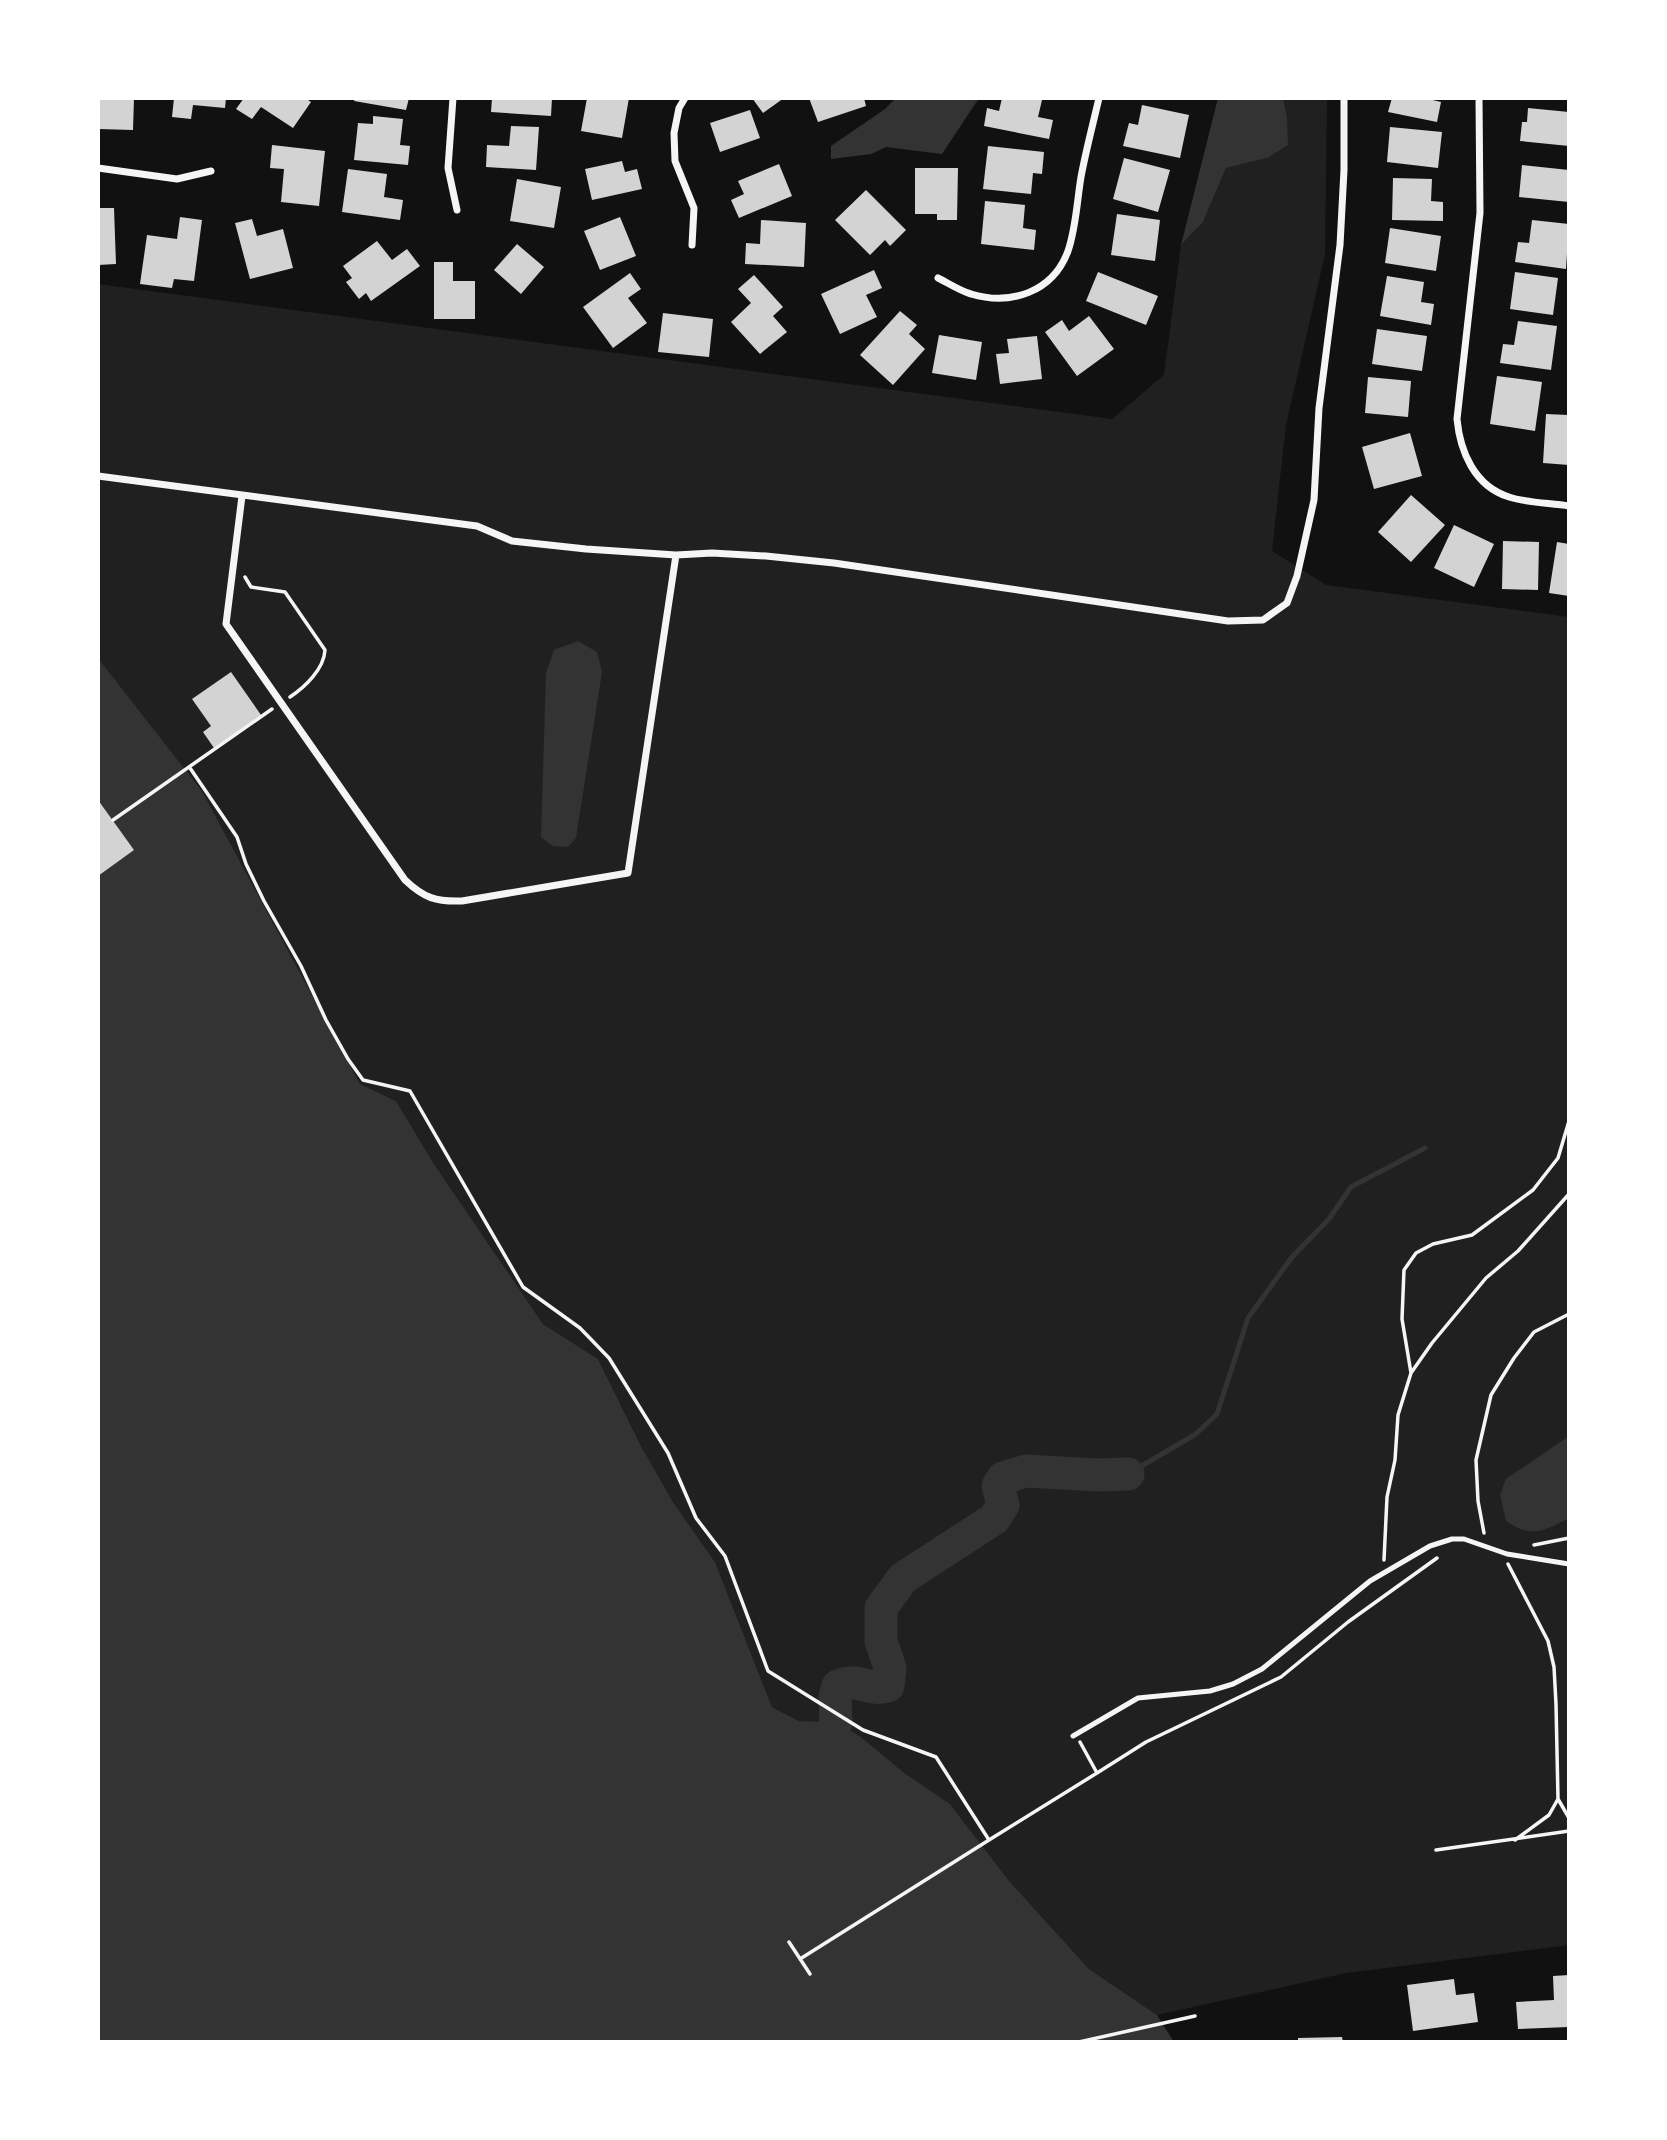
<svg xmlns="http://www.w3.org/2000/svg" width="1667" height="2140" font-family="Raleway,sans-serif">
  <rect width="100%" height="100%" fill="#111"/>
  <path fill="#202020" d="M 1283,98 L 1327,98 L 1325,254 L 1286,425 L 1272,551 L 1326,585 L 1569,617 L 1569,1945 L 1346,1973 L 1157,2015 L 1089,1969 L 1010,1882 L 950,1804 L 903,1772 L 861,1737 L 836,1722 L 799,1721 L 772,1707 L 715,1562 L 673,1502 L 641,1446 L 598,1359 L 543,1324 L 434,1164 L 396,1101 L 360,1084 L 202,791 L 98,658 L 98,284 L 1112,419 L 1164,375 L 1181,245 L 1203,222 L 1226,168 L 1267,158 L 1287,117 Z"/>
  <path fill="#333" d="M 896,98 L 979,98 L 942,154 L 886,147 L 871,154 L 831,159 L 831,146 L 885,109 Z
    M 1218,98 L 1283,98 L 1287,117 L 1288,145 L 1267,158 L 1226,168 L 1203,222 L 1181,245 Z
    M 578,641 L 597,652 L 602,672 L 576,838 L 568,847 L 553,846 L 541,837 L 546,673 L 554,650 Z
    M 98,658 L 202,791 L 360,1084 L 396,1101 L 434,1164 L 543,1324 L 598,1359 L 641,1446 L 673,1502 L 715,1562 L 772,1707 L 799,1721 L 836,1722 L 861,1737 L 903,1772 L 950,1804 L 1010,1882 L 1089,1969 L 1157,2015 L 1174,2042 L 98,2042 Z
    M 1569,1436 L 1569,1518 C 1543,1532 1531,1538 1506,1521 L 1500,1495 L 1506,1479 Z"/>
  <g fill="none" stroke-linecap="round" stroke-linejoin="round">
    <path stroke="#333" stroke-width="5" d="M 1128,1474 L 1196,1434 L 1217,1414 L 1248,1318 L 1292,1257 L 1329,1219 L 1351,1187 L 1425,1148"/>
    <path stroke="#333" stroke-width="33" d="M 806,1748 L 830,1740 L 836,1722 L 835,1697 L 838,1686 C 862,1677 868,1692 888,1686 L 890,1668 L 881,1641 L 881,1608 L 903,1578 L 994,1519 L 1003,1505 L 998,1486 L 1003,1478 L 1026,1471 L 1097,1475 L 1128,1474"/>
  </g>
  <path fill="#d3d3d3" d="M 98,98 L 134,98 L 133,130 L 98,129 Z
    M 174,98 L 226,98 L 225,108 L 193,105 L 191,119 L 172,117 Z
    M 244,98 L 305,98 L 311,102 L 293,128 L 261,107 L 252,119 L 236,109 Z
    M 355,98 L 409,98 L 406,110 L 354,101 Z
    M 492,98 L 552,98 L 551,116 L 491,112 Z
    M 587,98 L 629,98 L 622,138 L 581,131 Z
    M 752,98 L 784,98 L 763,113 Z
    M 809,98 L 864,98 L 866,106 L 818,122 Z
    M 1002,98 L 1042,100 L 1038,117 L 1053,120 L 1049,139 L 984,126 L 987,108 L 999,111 Z
    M 1392,98 L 1424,98 L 1441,102 L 1437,122 L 1388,112 Z
    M 1142,105 L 1189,115 L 1180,158 L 1123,146 L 1129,123 L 1138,125 Z
    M 1528,108 L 1569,112 L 1569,146 L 1520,141 L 1522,122 L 1527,122 Z
    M 750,110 L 760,138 L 720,152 L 710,123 Z
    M 373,116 L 403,119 L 400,145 L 410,146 L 408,165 L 354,160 L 358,123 L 373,124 Z
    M 511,126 L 539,127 L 536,170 L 486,167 L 487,145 L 509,146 Z
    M 1390,127 L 1442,132 L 1438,168 L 1387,162 Z
    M 272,145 L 325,151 L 319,206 L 281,202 L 284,169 L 270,168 Z
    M 988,146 L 1044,152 L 1042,174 L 1033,173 L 1031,194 L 983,189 Z
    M 1124,158 L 1170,170 L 1158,212 L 1113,199 Z
    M 622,161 L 625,172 L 637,169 L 642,189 L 592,200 L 585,169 Z
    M 779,164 L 792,196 L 739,218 L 731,200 L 744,194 L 738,181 Z
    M 1522,165 L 1569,170 L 1569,202 L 1519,197 Z
    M 915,168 L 958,168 L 957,220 L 937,220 L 937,214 L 915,214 Z
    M 348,169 L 387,174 L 384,197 L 403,200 L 400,220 L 342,212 Z
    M 1393,178 L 1432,179 L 1431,201 L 1443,202 L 1443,221 L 1392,220 Z
    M 517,179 L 561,187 L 554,228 L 510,221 Z
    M 866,190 L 906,230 L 890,246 L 885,240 L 870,255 L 835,220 Z
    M 985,201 L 1025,205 L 1023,228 L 1036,230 L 1034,250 L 981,244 Z
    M 98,208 L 114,208 L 116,264 L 98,265 Z
    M 1117,214 L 1160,220 L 1155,261 L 1111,255 Z
    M 180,217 L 202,220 L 194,281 L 174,279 L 172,288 L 140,284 L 147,235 L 177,239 Z
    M 620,217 L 636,256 L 600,270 L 584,231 Z
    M 252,219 L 257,236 L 283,229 L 293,268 L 250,279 L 235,223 Z
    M 761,220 L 806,223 L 804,267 L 745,264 L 746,243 L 760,244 Z
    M 1532,220 L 1569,224 L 1566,269 L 1515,262 L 1518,242 L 1529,243 Z
    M 1390,228 L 1441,236 L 1436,271 L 1385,263 Z
    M 377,241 L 392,260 L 407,249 L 420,266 L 371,301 L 366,293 L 359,299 L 346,282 L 352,278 L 343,266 Z
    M 517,244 L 544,267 L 521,294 L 494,270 Z
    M 434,262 L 453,262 L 453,281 L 475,281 L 475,319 L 434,319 Z
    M 874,270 L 882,288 L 866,295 L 877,317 L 840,334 L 821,294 Z
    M 1098,272 L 1158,296 L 1146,325 L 1086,301 Z
    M 1515,272 L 1558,278 L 1553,315 L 1510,309 Z
    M 630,273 L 641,289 L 628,298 L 647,323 L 613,348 L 583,307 Z
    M 754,275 L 783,307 L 773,316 L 787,332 L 760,354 L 731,322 L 751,303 L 738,289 Z
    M 1387,276 L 1424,282 L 1421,302 L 1434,304 L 1431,325 L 1380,316 Z
    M 900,311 L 917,325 L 909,334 L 925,349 L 893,385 L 860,355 Z
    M 663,313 L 713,319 L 709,357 L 658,352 Z
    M 1089,316 L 1114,349 L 1077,376 L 1045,332 L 1062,320 L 1069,331 Z
    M 1518,321 L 1557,326 L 1551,370 L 1500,363 L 1503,344 L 1514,345 Z
    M 1377,329 L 1427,336 L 1422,371 L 1372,364 Z
    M 939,335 L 982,342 L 976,380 L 932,373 Z
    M 1037,336 L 1042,379 L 1000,384 L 996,354 L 1009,353 L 1007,339 Z
    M 1497,376 L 1542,382 L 1535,431 L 1490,424 Z
    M 1368,377 L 1411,381 L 1408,417 L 1365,413 Z
    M 1546,414 L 1569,415 L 1569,465 L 1543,463 Z
    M 1410,433 L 1422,476 L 1374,489 L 1362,447 Z
    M 1411,495 L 1445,525 L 1411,562 L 1378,532 Z
    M 1454,525 L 1494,544 L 1474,587 L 1434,568 Z
    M 1503,541 L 1539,542 L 1538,590 L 1502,589 Z
    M 1557,542 L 1569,544 L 1569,596 L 1549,593 Z
    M 231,672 L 261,715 L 214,748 L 203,732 L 211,726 L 192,699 Z
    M 98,800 L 134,850 L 98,876 Z
    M 1569,1975 L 1569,2027 L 1518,2029 L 1516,2002 L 1554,2000 L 1553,1976 Z
    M 1454,1979 L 1456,1995 L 1474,1993 L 1478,2022 L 1413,2031 L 1407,1985 Z
    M 1342,2037 L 1343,2042 L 1298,2042 L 1298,2038 Z"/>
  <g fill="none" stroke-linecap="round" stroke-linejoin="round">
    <path stroke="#f5f5f5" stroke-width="3.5" d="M 245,577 L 251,587 L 285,592 L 325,650 C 324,669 305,687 290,697
      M 190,768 L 237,837 L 246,864 L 264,901 L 301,966 L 326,1020 L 348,1059 L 363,1080 L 410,1091 L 523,1287 L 580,1328 L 609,1358 L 668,1453 L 696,1518 L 725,1556 L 768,1671 L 863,1730 L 936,1757 L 989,1840 L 1097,1773 L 1080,1742
      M 113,820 L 272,709
      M 1411,1373 L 1402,1319 L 1404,1270 L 1416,1253 L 1433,1244 L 1472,1235 L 1533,1190 L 1558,1158 L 1569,1121
      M 1484,1533 L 1478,1501 L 1476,1460 L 1491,1395 L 1514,1358 L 1534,1332 L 1569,1314
      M 1534,1545 L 1569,1538
      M 1384,1560 L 1387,1497 L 1395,1460 L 1398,1415 L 1411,1373 L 1432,1343 L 1486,1278 L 1518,1251 L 1569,1194
      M 1508,1564 L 1548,1641 L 1554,1667 L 1556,1704 L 1558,1799 L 1549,1815 L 1515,1840
      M 1097,1773 L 1146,1742 L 1281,1677 L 1348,1622 L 1437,1558
      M 1558,1799 L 1569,1818
      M 1436,1850 L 1569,1831
      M 789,1942 L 810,1974
      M 800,1959 L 989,1840
      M 1079,2042 L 1195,2016"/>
    <path stroke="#f5f5f5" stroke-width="5" d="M 1073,1736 L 1138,1698 L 1210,1691 L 1233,1684 L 1262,1669 L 1370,1581 L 1430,1546 L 1452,1539 L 1464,1539 L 1507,1554 L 1569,1564"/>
    <path stroke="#f5f5f5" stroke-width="7" d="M 453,98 L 448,168 L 457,210
      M 685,98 L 679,108 L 674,133 L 675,161 L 694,208 L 692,245
      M 1479,98 L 1480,213 L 1457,419 C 1460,451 1474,486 1509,497 C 1527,503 1550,503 1569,506
      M 98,168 L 177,179 L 211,171
      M 938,278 C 948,283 960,291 971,294 C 1011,306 1053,292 1068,251 C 1076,228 1077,201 1081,177 C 1086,150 1093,124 1099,98
      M 98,476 L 477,526 L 512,541 L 586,549 L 676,555 L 712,553 L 766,556 L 834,563 L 1228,621 L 1263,620 L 1287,603 L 1297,576 L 1314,500 L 1319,408 L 1340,245 L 1344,170 L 1344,98
      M 242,496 L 226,624 L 405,880 C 424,898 436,902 462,901 L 628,873 L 676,555"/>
  </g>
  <rect width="1667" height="2140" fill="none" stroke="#ffffff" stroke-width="200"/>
</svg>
